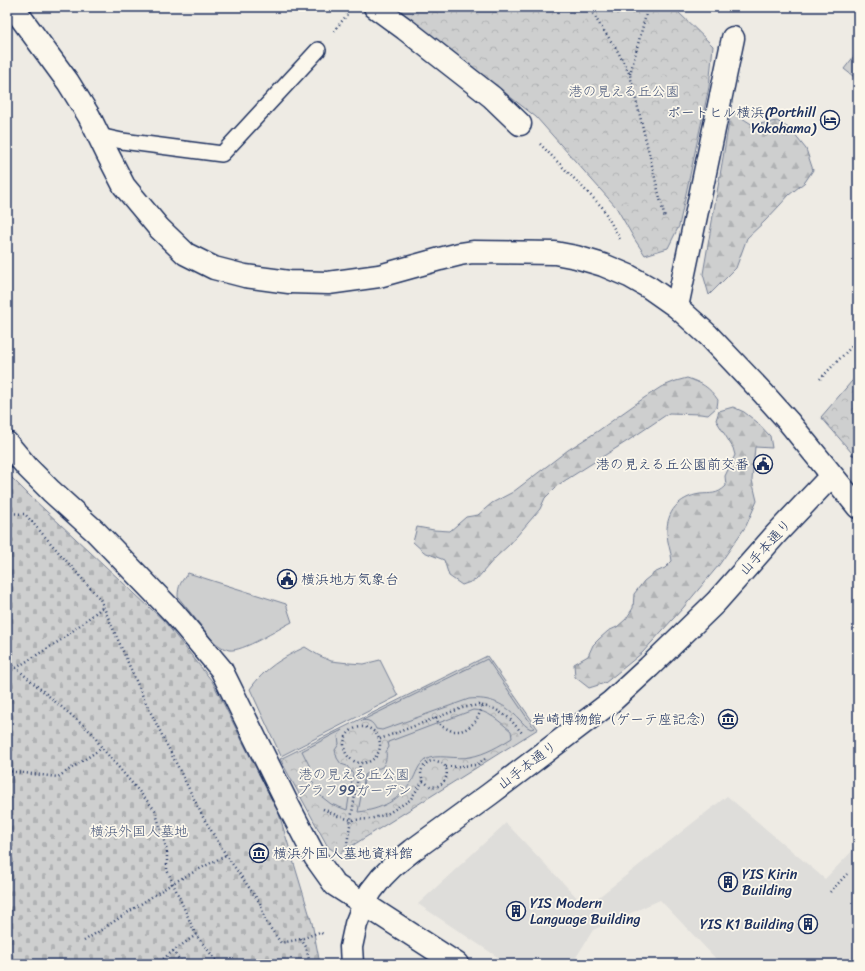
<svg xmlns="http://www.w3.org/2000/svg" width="865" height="971" font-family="Sriracha,'Klee One',sans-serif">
  <defs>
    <pattern id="forest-firs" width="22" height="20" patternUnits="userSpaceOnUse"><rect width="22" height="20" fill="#cecfcf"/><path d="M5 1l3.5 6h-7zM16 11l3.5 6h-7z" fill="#b0b2b4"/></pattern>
    <pattern id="cemetery-stones" width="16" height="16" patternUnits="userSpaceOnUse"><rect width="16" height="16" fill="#cecfcf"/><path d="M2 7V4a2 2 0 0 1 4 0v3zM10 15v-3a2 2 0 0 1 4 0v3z" fill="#b0b2b4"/></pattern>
    <pattern id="park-crowns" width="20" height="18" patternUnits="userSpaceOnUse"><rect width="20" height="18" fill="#cecfcf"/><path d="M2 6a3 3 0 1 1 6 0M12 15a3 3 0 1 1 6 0" fill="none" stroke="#b0b2b4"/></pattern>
  </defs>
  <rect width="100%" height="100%" fill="#eeebe4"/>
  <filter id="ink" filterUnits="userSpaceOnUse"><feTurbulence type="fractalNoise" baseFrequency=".025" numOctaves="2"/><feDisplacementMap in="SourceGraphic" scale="8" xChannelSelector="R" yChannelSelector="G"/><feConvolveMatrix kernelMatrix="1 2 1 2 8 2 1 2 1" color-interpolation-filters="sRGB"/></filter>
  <g filter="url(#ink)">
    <path fill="#deddda" d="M 727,796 L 825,879 L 858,845 L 858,964 L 721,964 L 660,900 L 593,930 L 572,964 L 508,964 L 418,904 L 506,823 L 586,907 Z"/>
    <path fill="url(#forest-firs)" stroke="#747f96" d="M 731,111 L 753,125 L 777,121 L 790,129 L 806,149 L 813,170 L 805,182 L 789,195 L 780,205 L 765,221 L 747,238 L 736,268 L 709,295 L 703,274 Z
      M 687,378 C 702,383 709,387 718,400 L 717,407 L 708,415 L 700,414 L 669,413 L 629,440 L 558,485 L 545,498 L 540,509 L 510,544 L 495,558 L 476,580 L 462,585 L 449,576 L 444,560 L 424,552 L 413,542 L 417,527 L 434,530 L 450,531 L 466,517 L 478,515 L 492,503 L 513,492 L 568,450 L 598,431 L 620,415 L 644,398 L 661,387 L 676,381 Z
      M 733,407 L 744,412 L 757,422 L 770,436 L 772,448 L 755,447 L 752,480 L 757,501 L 746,526 L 719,565 L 683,608 L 642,653 L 605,683 L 589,688 L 575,677 L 574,664 L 588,656 L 593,645 L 599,639 L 608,631 L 617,627 L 626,619 L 633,608 L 634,594 L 644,581 L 654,573 L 665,568 L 672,561 C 671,551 667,542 667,533 C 666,512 679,497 700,494 C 711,493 717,495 726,486 L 725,476 L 735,455 L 733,448 L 716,420 L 719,411 Z"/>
    <path fill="url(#cemetery-stones)" stroke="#747f96" d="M 7,473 L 30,496 L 164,621 L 212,681 L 279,814 L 312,923 L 320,964 L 7,964 Z"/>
    <path fill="url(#park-crowns)" stroke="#747f96" d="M 395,7 L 675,7 L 674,8 L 713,46 L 709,87 L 679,226 L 668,248 L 645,255 L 635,240 L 616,207 L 536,117 Z
      M 858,374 L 858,460 L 821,417 Z
      M 487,656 L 538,729 L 339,854 L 328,847 L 280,759 Z"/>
    <path fill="#cecfcf" stroke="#747f96" d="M 858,51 L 858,80 L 844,69 Z
      M 188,573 L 286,604 L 292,622 C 278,629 243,652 229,650 C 223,649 219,645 214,642 L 178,597 C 178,585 181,582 188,573 Z
      M 305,647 L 318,655 L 331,661 L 349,663 L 364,664 L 380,660 L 398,696 L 281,756 L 250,689 C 265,668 282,658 305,647 Z
      M 487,659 L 534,728 L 531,729 C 526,727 523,723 519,719 C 505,704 490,697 469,699 L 382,730 L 376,729 C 373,722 368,719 361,721 Z
      M 473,710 C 488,710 500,722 511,731 L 512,738 C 499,746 486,754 470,757 C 458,760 435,753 425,760 C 418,765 416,774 412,781 C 400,800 380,810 358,812 L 365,775 C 367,774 370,771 373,769 C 376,768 379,769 382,767 C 386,763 387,756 386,752 L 389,747 L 388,742 Z
      M 342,730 L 338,736 L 339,744 L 335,750 L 337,758 L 341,764 L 347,766 L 353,774 L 347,810 L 331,804 L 322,797 L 311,787 L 314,783 L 303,771 L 310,767 L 302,751 Z"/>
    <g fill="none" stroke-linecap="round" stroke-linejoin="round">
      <g stroke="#1b2f5e" stroke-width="18">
        <path id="service" d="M 99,136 L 122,141 L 222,154 L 318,50"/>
      </g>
      <g stroke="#1b2f5e" stroke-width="25">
        <path id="minor" d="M 375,7 L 405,29 L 492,97 L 520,124
          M 677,307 L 733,38
          M 7,443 L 28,468 L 51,491 L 96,532 L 174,613 L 221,669 L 289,807 L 315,857 L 335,885 L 457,964"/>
      </g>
      <g stroke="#1b2f5e" stroke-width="25">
        <path id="tertiary" d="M 13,7 L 68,82 L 89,116 L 107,153 L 124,186 L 159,228 L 186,254 L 214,268 L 245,276 L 289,282 L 328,283 L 379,276 L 440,259 L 460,254 L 473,252 L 555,253 L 576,257 L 603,265 L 629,276 L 650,288 L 677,307 L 708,335 L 763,393 L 788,421 L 858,507
          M 352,964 L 351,947 L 356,924 L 364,904 L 371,891 L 382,877 L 393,866 L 413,850 L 490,794 L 611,702 L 649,667 L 716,602 L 777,533 L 832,475"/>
      </g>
      <path stroke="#1b2f5e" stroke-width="2.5" stroke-dasharray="1 3" stroke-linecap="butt" d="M 589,7 L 600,25 L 617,50 L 630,75 L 665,219
        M 334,31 L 347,15
        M 630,74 L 648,7
        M 540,144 L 602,207 L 621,241
        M 820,379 L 858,340
        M 852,455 L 858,448
        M 7,513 L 25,514 L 100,599 L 144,699 L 203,817 L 226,855 L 260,903 L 266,922 L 281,943 L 301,939 L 320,932 L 324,935
        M 7,659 L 16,668 L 92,733 L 102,748 L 155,810 L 167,851 L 167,870 L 196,935 L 219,964
        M 16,668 L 61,640 L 103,607
        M 435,718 L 441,726 L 452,731 L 461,731 L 468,728 L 476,721 L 483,706
        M344 745a18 18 0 1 1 36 0a18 18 0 1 1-36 0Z
        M 380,739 L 462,708 L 479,705 L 495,709 L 509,718 L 523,734
        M 446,767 L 476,765 L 485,759
        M 7,771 L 58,777 L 102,748
        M 323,809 L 338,816 L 351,820 L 370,819 L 387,814 L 410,800 L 423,781 C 422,778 421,774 421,772 C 423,765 429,760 435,761 C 455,763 447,791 430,786 C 428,785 425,782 423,781
        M 346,850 L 360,764
        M 830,892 L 847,874
        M 301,939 L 306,947 L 310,964
        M 84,941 L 173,883 L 226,855
        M 173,951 L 183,964
        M 157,964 L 173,951 L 196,935"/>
      <use href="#service" stroke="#fbf7ec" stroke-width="15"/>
      <use href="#minor" stroke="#fbf7ec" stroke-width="22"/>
      <use href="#tertiary" stroke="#fbf7ec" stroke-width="22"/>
    </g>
  </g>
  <defs>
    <g id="hotel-ring" transform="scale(1)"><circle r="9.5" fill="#fbf7ec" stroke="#1b2f5e" stroke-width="1.5"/><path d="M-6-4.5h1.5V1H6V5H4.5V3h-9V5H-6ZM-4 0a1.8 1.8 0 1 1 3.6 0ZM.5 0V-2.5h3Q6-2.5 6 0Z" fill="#1b2f5e"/></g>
    <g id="civic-ring" transform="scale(1)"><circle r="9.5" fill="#fbf7ec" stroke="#1b2f5e" stroke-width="1.5"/><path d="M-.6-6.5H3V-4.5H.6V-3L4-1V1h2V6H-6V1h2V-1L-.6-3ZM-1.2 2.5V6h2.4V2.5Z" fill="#1b2f5e"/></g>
    <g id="museum-ring" transform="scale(1)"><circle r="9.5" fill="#fbf7ec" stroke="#1b2f5e" stroke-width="1.5"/><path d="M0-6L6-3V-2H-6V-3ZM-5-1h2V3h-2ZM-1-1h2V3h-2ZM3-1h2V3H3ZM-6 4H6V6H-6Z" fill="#1b2f5e"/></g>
    <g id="building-ring" transform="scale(1)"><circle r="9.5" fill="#fbf7ec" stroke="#1b2f5e" stroke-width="1.5"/><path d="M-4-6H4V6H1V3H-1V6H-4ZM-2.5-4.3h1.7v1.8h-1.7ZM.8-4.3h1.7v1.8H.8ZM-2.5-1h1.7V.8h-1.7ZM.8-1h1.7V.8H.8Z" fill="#1b2f5e"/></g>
  </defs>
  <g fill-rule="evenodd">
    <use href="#hotel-ring" x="830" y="120"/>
    <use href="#civic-ring" x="763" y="464"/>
    <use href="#civic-ring" x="287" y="579"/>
    <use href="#museum-ring" x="728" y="719"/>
    <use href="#museum-ring" x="259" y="853"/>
    <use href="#building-ring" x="728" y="882"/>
    <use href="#building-ring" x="516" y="911"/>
    <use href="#building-ring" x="808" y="924"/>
  </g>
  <g text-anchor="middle" stroke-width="3.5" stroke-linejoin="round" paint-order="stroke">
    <g font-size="14" fill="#48577a" stroke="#fbf7ec">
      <text x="624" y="96">港の見える丘公園</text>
      <text x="354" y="779">港の見える丘公園<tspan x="354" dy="16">ブラフ99ガーデン</tspan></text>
      <text x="139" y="836">横浜外国人墓地</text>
    </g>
    <g font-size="14" fill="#1b2f5e" stroke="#fbf7ec" text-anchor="end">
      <text x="816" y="117">ポートヒル横浜(Porthill<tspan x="816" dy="16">Yokohama)</tspan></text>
      <text x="749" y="469">港の見える丘公園前交番</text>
      <text x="301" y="584" text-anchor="start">横浜地方気象台</text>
      <text x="714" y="724">岩崎博物館（ゲーテ座記念）</text>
      <text x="273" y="858" text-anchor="start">横浜外国人墓地資料館</text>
      <text x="742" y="879" text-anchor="start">YIS Kirin<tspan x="742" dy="16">Building</tspan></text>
      <text x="530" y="908" text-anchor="start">YIS Modern<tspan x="530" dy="16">Language Building</tspan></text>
      <text x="794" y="929">YIS K1 Building</text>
    </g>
    <g font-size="14" fill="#1b2f5e" stroke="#fbf7ec">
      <text transform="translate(765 547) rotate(-48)" y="5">山手本通り</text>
      <text transform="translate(527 765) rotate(-37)" y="5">山手本通り</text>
    </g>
  </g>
  <rect width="865" height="971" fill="none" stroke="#fbf7ec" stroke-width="24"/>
  <rect x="12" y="12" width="841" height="947" fill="none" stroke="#1b2f5e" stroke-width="1.5" filter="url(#ink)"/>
</svg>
